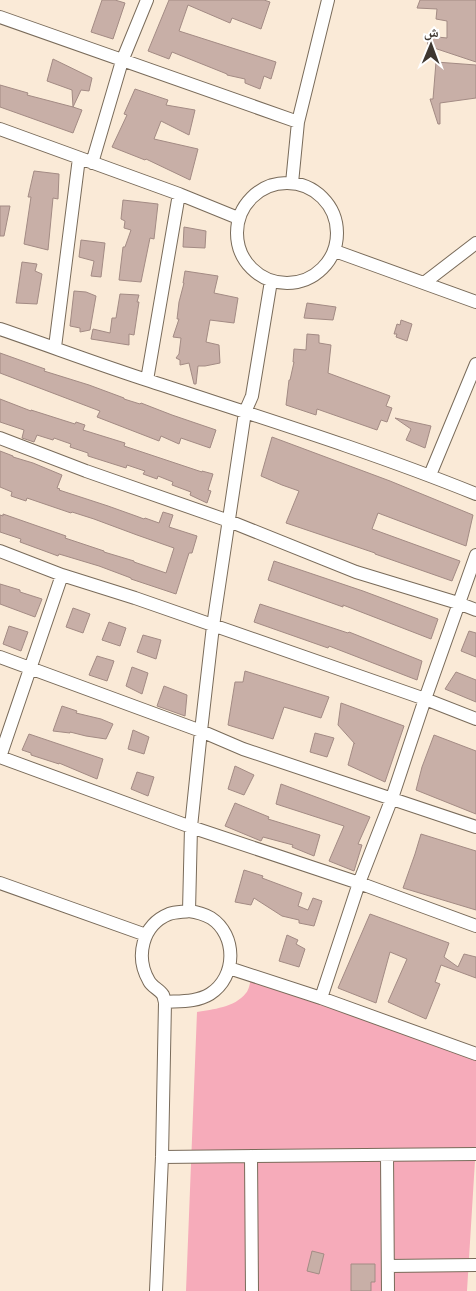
<svg xmlns="http://www.w3.org/2000/svg" width="476" height="1291" font-family="Quicksand,'Noto Naskh Arabic',sans-serif">
  <rect width="100%" height="100%" fill="#faead7"/>
  <path fill="#f6abba" d="M 251,978 L 476,1059 L 476,1144 L 467,1291 L 186,1291 L 197,1012 C 213,1009 234,1008 246,993 C 249,990 250,983 251,978 Z"/>
  <path fill="#c8afa7" stroke="#a38b84" d="M 102,0 L 115,0 L 125,3 L 113,39 L 91,32 Z
    M 169,0 L 264,0 L 270,2 L 261,29 L 232,18 L 230,23 L 188,5 L 179,31 L 276,62 L 271,79 L 264,76 L 260,89 L 245,83 L 245,79 L 227,75 L 227,74 L 172,52 L 169,59 L 148,51 Z
    M 420,0 L 476,0 L 476,62 L 428,46 L 427,39 L 437,37 L 447,38 L 447,21 L 436,19 L 437,9 L 417,8 Z
    M 53,59 L 92,78 L 89,91 L 81,90 L 73,107 L 82,110 L 73,133 L 0,107 L 0,85 L 28,93 L 27,95 L 73,107 L 72,90 L 47,81 Z
    M 436,62 L 476,65 L 476,98 L 440,103 L 440,124 L 438,124 L 430,99 L 433,99 Z
    M 135,89 L 168,100 L 166,105 L 195,110 L 189,135 L 161,121 L 154,139 L 198,149 L 190,180 L 146,159 L 145,160 L 112,147 L 127,115 L 124,114 Z
    M 34,171 L 59,174 L 58,199 L 53,198 L 48,250 L 24,244 L 31,197 L 28,197 Z
    M 123,200 L 158,204 L 154,239 L 150,238 L 141,282 L 119,280 L 123,247 L 125,247 L 131,230 L 124,228 L 125,221 L 121,219 Z
    M 0,206 L 10,206 L 4,236 L 0,236 Z
    M 184,227 L 206,231 L 205,248 L 183,247 Z
    M 81,240 L 105,243 L 101,277 L 91,276 L 94,261 L 79,257 Z
    M 22,262 L 37,264 L 35,271 L 42,274 L 37,304 L 16,303 Z
    M 185,271 L 218,276 L 214,293 L 238,298 L 234,323 L 210,320 L 206,342 L 219,345 L 220,363 L 205,366 L 198,366 L 196,384 L 194,384 L 189,363 L 180,365 L 180,360 L 176,358 L 179,354 L 181,338 L 173,337 L 179,319 L 177,319 L 179,302 L 184,283 L 183,283 Z
    M 74,291 L 86,292 L 96,296 L 90,330 L 80,332 L 80,328 L 70,326 Z
    M 120,294 L 139,295 L 137,302 L 139,302 L 134,335 L 129,334 L 129,345 L 91,339 L 93,329 L 110,333 L 112,318 L 116,318 Z
    M 307,303 L 336,307 L 333,320 L 304,318 Z
    M 401,320 L 412,324 L 407,341 L 396,337 L 397,334 L 394,334 L 397,324 L 400,325 Z
    M 307,334 L 319,335 L 319,343 L 331,345 L 328,373 L 390,396 L 386,406 L 392,408 L 387,422 L 381,420 L 377,430 L 317,409 L 316,415 L 286,405 L 289,380 L 290,380 L 294,362 L 293,362 L 294,349 L 306,350 Z
    M 0,353 L 45,369 L 44,371 L 89,385 L 124,398 L 124,399 L 140,404 L 141,403 L 172,415 L 216,430 L 210,448 L 181,438 L 179,444 L 161,436 L 159,441 L 97,417 L 100,411 L 0,373 Z
    M 0,399 L 31,411 L 31,410 L 75,424 L 76,422 L 85,425 L 83,430 L 125,443 L 124,446 L 202,472 L 202,471 L 213,474 L 208,490 L 211,491 L 207,503 L 190,495 L 191,492 L 172,485 L 173,482 L 158,476 L 157,479 L 143,474 L 145,471 L 127,465 L 126,468 L 88,456 L 88,453 L 70,447 L 71,444 L 54,438 L 53,440 L 37,435 L 34,442 L 22,438 L 24,430 L 0,422 Z
    M 395,418 L 431,426 L 425,448 L 406,440 L 411,429 Z
    M 272,437 L 390,481 L 473,515 L 466,546 L 378,513 L 372,529 L 460,561 L 452,581 L 375,554 L 375,553 L 286,523 L 299,491 L 282,485 L 261,476 Z
    M 0,451 L 13,456 L 13,457 L 33,463 L 62,475 L 57,488 L 60,489 L 59,490 L 108,506 L 136,516 L 144,519 L 145,518 L 159,523 L 163,512 L 173,515 L 169,527 L 197,536 L 192,553 L 189,553 L 176,594 L 131,579 L 131,578 L 99,566 L 59,554 L 58,556 L 50,553 L 20,542 L 21,539 L 0,532 L 0,515 L 3,516 L 3,514 L 66,536 L 65,538 L 104,551 L 104,552 L 134,561 L 134,562 L 166,573 L 174,548 L 137,535 L 94,519 L 72,512 L 71,513 L 27,498 L 26,501 L 11,496 L 12,492 L 0,487 Z
    M 274,561 L 363,591 L 438,619 L 431,639 L 343,605 L 343,607 L 268,580 Z
    M 0,584 L 20,590 L 20,592 L 42,599 L 35,617 L 0,604 Z
    M 260,604 L 348,633 L 349,632 L 422,661 L 417,680 L 329,646 L 328,648 L 254,622 Z
    M 73,608 L 90,614 L 83,633 L 66,627 Z
    M 109,622 L 126,628 L 120,646 L 102,640 Z
    M 9,626 L 28,632 L 21,651 L 3,644 Z
    M 469,631 L 476,633 L 476,657 L 461,651 Z
    M 143,635 L 161,640 L 156,659 L 137,652 Z
    M 97,656 L 114,661 L 107,681 L 89,675 Z
    M 132,667 L 148,673 L 142,694 L 126,686 Z
    M 245,671 L 329,697 L 321,718 L 284,707 L 273,739 L 228,725 L 235,682 L 243,682 Z
    M 456,672 L 476,680 L 476,702 L 445,689 Z
    M 164,686 L 187,695 L 185,716 L 157,706 Z
    M 341,703 L 404,726 L 385,782 L 348,765 L 354,743 L 355,744 L 338,725 Z
    M 62,706 L 77,711 L 76,713 L 101,719 L 113,724 L 106,739 L 86,736 L 70,732 L 70,733 L 53,731 Z
    M 133,730 L 149,737 L 144,754 L 128,749 Z
    M 315,733 L 334,738 L 327,757 L 310,752 Z
    M 29,734 L 103,759 L 97,779 L 59,763 L 59,764 L 31,755 L 31,753 L 22,750 Z
    M 434,735 L 476,751 L 476,814 L 416,790 L 422,767 Z
    M 235,766 L 254,775 L 244,795 L 228,789 Z
    M 137,772 L 154,777 L 148,796 L 131,789 Z
    M 281,784 L 370,817 L 358,844 L 362,845 L 354,871 L 329,861 L 344,826 L 276,804 Z
    M 235,803 L 269,817 L 268,819 L 320,835 L 314,856 L 292,847 L 293,845 L 263,837 L 261,841 L 225,826 Z
    M 421,834 L 476,851 L 476,910 L 403,888 L 415,854 Z
    M 244,870 L 263,876 L 262,878 L 302,893 L 298,906 L 308,910 L 313,898 L 322,901 L 314,926 L 299,923 L 299,920 L 282,916 L 254,898 L 251,905 L 235,902 Z
    M 370,914 L 449,943 L 444,957 L 458,967 L 464,954 L 476,957 L 476,978 L 441,965 L 435,982 L 440,984 L 426,1019 L 388,1002 L 407,959 L 390,952 L 376,1003 L 338,988 Z
    M 287,935 L 298,940 L 296,944 L 305,949 L 299,967 L 279,961 Z
    M 312,1251 L 324,1254 L 319,1274 L 307,1271 Z
    M 351,1264 L 375,1264 L 375,1282 L 371,1282 L 371,1291 L 351,1291 Z"/>
  <g fill="none" stroke-linecap="round" stroke-linejoin="round">
    <g stroke="#796b5a" stroke-width="14">
      <path id="street" d="M 0,17 L 298,122
        M 0,129 L 179,194 L 238,218
        M 92,163 L 122,61 L 147,0
        M237 233a50 50 0 1 1 100 0a50 50 0 1 1-100 0Z
        M 292,183 L 298,122 L 328,0
        M 335,251 L 476,302
        M 424,283 L 476,243
        M 0,329 C 50,346 100,365 150,381 C 259,417 370,451 476,494
        M 55,347 L 79,158
        M 147,380 L 179,194
        M 0,438 L 86,471 L 229,521 L 356,572 L 458,603 L 476,610
        M 430,475 L 476,364
        M 0,551 L 62,575 L 135,598 L 425,699 L 476,719
        M 62,575 L 0,757 L 191,827 L 359,883 L 476,926
        M 0,657 L 201,731 L 243,749 L 476,827
        M 0,883 L 146,935
        M 189,911 L 191,827 L 201,731 L 213,626 L 245,412 L 252,396 L 271,281
        M 189,911 C 196,912 204,914 211,918 C 237,935 237,977 210,994 C 197,1002 181,1001 165,1002 C 164,1000 164,997 163,995 C 159,989 152,987 149,981 C 135,957 142,925 169,914 C 175,912 183,912 189,911 Z
        M 229,968 L 321,998 L 476,1054
        M 321,998 L 359,883 L 392,798 L 425,699 L 476,555
        M 387,1155 L 388,1291
        M 251,1156 L 252,1291
        M 162,1157 L 476,1154
        M 388,1266 L 476,1265
        M 156,1291 L 162,1157 L 165,1002"/>
    </g>
    <use href="#street" stroke="#fff" stroke-width="12"/>
  </g>
  <g transform="translate(431 45) rotate(1)" stroke="#ffffff" stroke-width="4" paint-order="stroke">
  <path d="M0-4L9 19L0 12L-9 19Z" fill="#3e3730"/>
  <text y="-8" font-size="14" font-weight="bold" text-anchor="middle" fill="#3e3730">ش</text>
  </g>
</svg>
